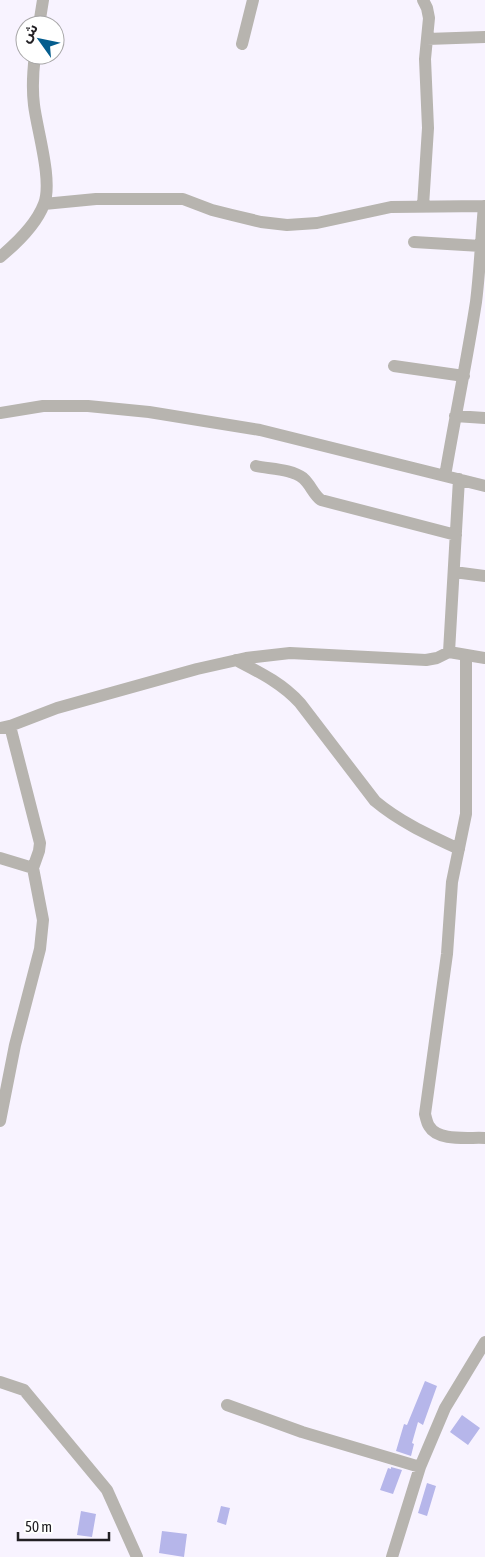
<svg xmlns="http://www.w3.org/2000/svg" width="485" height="1557" font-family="'Asap Condensed','Noto Sans Arabic',sans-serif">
  <rect width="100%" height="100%" fill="#f8f3ff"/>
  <path fill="#b6b6ea" d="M 425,1381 L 437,1386 L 423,1425 L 418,1422 L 412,1443 L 414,1444 L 411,1456 L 396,1451 L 404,1424 L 407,1425 Z
    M 462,1415 L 480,1428 L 468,1445 L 450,1432 Z
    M 391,1467 L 402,1470 L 393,1494 L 380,1490 L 388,1468 L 391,1469 Z
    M 427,1483 L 436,1486 L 427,1516 L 418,1513 Z
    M 221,1506 L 230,1508 L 226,1525 L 217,1522 Z
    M 81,1511 L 96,1514 L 92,1537 L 77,1535 Z
    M 162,1531 L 187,1534 L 184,1557 L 159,1553 Z"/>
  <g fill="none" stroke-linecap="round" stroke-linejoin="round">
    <path stroke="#b7b4af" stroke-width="12" d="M 39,25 L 43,0
      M 427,39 L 485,37
      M 242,44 L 253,0
      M 44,204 L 96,199 L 183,199 L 212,210 L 232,215 L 261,222 L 287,225 L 317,223 L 391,207 L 485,206
      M 423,206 L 428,128 L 425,59 L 429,18 L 427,8 L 423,0
      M 414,242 L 481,246
      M 0,257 C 17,243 36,225 44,204 C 53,181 37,130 34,105 C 32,89 33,71 35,55
      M 394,366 L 464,376
      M 0,413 L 43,406 L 88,406 L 149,412 L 260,430 L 485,486
      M 455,416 L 485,418
      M 256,466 C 270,469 292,469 303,478 C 311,485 313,494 321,500 L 456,535
      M 445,476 C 455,417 467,360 476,302 C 480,270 481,238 484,206
      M 454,572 L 485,576
      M 449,652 L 459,479
      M 466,655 L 466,814 L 452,882 L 447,954 L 425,1114 C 426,1118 427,1123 429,1126 C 438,1142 469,1137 485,1138
      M 236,660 C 259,672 282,683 300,703 L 375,801 C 400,822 429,835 459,849
      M 10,726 L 40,843 L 39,851 L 33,868
      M 0,728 L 10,726 L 57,708 L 197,669 L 246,658 L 290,653 L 426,660 L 437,658 L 449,652 L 485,658
      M 0,858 L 33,868 L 43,920 L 40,949 L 15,1045 L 0,1121
      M 0,1382 L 24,1390 L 107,1490 L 137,1557
      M 227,1405 L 302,1432 L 420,1467
      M 392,1557 L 420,1467 L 445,1408 L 485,1342"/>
  </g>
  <g transform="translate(40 40) rotate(303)"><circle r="24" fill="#ffffff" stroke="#a7a6a7"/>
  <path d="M0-4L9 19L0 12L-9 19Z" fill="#045d8e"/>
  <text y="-8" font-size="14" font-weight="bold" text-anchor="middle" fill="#222024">ش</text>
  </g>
  <path d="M18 1532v8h91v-8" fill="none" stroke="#222024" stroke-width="2.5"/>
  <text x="25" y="1532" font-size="15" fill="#222024" stroke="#ffffff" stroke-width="4" paint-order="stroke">50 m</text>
</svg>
